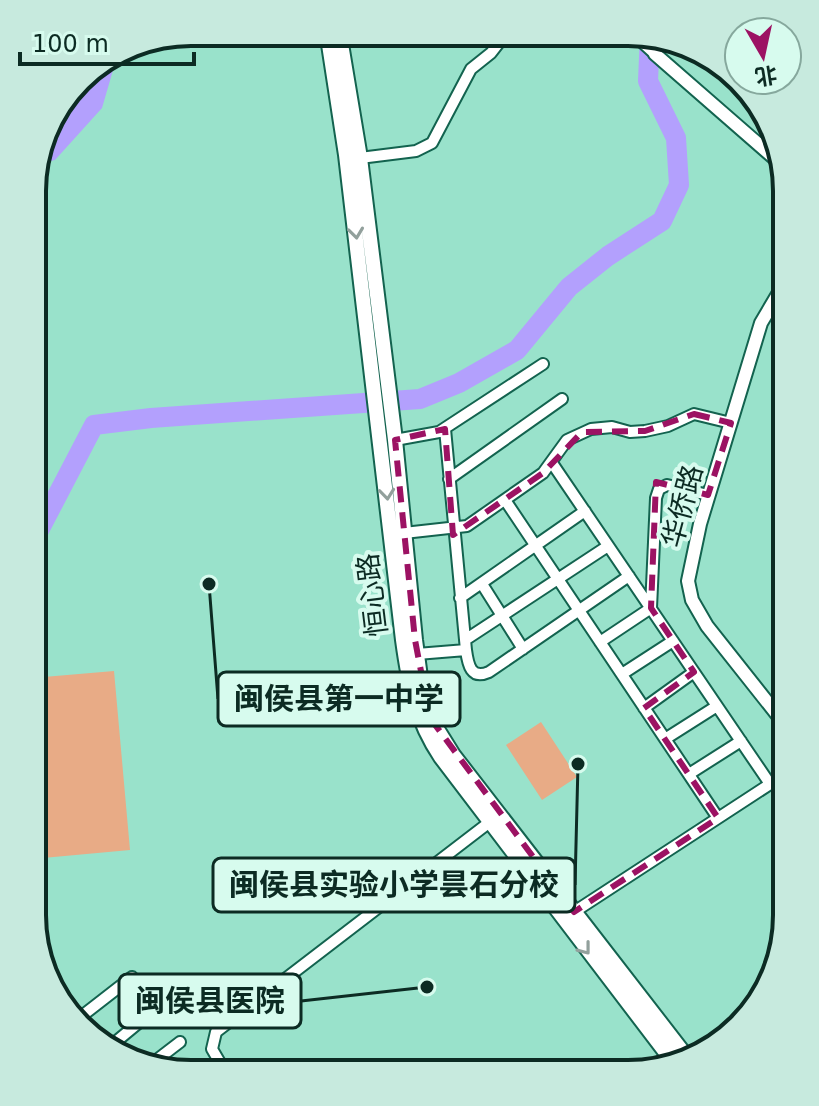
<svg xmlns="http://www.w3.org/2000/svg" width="819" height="1106" font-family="'DejaVu Sans','Noto Sans SC',sans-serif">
  <rect width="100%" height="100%" fill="#99e2cb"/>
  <path fill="#e8ab86" d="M 114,671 L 130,850 L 32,859 L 32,678 Z
    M 541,722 L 577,777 L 542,800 L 506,745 Z"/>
  <path fill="#b3a0fd" d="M 118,53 L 102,108 L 55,160 L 35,165 L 53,112 L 87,71 Z"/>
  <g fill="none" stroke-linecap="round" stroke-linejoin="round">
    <path stroke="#b3a0fd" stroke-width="20" d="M 33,542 L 94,425 L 151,418 L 420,399 L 459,383 L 517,350 L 569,287 L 608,256 L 662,221 L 679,185 L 676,138 L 648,81 L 650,34"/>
    <g stroke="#13634f" stroke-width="14">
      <path id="minor" d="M 633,34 L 655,54
        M 360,158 L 416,151 L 432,143 L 471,69 L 491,53 L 505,35
        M 445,429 L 466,650 C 468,665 471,680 489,672 L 629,576
        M 395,440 L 439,432 L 543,364
        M 552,463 L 770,784
        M 449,479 L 562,399
        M 505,500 L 718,818
        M 404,533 L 467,526 L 543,473 L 567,440 L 591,429 L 612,427 L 630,432 L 645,431 L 668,426 L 694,414 L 731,423
        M 482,584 L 523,649
        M 460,598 L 585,511
        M 465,640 L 608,546
        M 600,642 L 651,608 L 656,498 L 659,489 L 667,485 L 708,495
        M 417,654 L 466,650
        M 622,674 L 673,641
        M 644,708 L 694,672
        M 665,739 L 717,706
        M 689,774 L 741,741
        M 574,912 L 787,773
        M 79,1018 L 88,1031
        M 78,1019 L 132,977
        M 107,1049 L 159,1006
        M 150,1065 L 180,1042
        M 201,1073 L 207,1069
        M 226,1073 L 212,1049 L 216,1032 L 495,818"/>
    </g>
    <g stroke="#13634f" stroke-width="16">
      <path id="tertiary" d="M 655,54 L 780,163
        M 770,120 L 773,157
        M 787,727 L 707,626 L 692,600 L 688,581 L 700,524 L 761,323 L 787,279"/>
    </g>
    <g stroke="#13634f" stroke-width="18">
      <path id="secondary" d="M 328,38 L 346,155 L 403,640 C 409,684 416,720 441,757 L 674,1063
        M 340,38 L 360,158 L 395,440 L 415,640 L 422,692 L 430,718 L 453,755 L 689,1060"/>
    </g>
    <use href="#minor" stroke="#fff" stroke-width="10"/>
    <use href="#tertiary" stroke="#fff" stroke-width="12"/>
    <use href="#secondary" stroke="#fff" stroke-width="14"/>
  </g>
  <defs><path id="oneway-chevron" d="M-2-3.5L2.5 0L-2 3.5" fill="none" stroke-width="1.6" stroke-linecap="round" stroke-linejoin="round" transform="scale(2)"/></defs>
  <g stroke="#92a09c">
    <use href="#oneway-chevron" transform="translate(356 233) rotate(83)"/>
    <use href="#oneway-chevron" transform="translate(387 494) rotate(84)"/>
    <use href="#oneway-chevron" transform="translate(585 949) rotate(52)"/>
  </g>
  <path fill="none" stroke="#9c1263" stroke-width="6" stroke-dasharray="16 10" stroke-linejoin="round" d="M 694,414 L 731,423 L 708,495 L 656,482 L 651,608 L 694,672 L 644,708 L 718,818 L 574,912 L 430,718 L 415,640 L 395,440 L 445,429 L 453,535 L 543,473 L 582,432 L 645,431 Z"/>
  <g text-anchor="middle" stroke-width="8" stroke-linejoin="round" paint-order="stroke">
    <g font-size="28" fill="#0c2b23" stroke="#d7fbee">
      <text transform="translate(682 506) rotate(-75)" y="10">华侨路</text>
      <text transform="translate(372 595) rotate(-97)" y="10">恒心路</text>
    </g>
  </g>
  <path d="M0 0H819V1106H0ZM191 46H628A145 145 0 0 1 773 191V915A145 145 0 0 1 628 1060H191A145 145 0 0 1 46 915V191A145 145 0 0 1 191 46Z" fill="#c7eade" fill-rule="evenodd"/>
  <path fill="none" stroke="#0c2b23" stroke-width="4" d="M191 46H628A145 145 0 0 1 773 191V915A145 145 0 0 1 628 1060H191A145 145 0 0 1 46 915V191A145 145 0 0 1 191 46Z"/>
  <path fill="none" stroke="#0c2b23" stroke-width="3" d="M209 584L218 699M578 764L575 885M427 987L301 1001"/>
  <g fill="#0c2b23" stroke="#d7fbee" stroke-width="3">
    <circle cx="209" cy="584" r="8"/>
    <circle cx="578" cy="764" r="8"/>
    <circle cx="427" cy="987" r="8"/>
  </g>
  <g fill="#d7fbee" stroke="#0c2b23" stroke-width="3">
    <rect x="218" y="672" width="242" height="54" rx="8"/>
    <rect x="213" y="858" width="362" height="54" rx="8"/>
    <rect x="119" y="974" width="182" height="54" rx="8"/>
  </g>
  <g font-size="30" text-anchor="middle" font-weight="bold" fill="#0c2b23">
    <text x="339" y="709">闽侯县第一中学</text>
    <text x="394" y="895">闽侯县实验小学昙石分校</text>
    <text x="210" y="1011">闽侯县医院</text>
  </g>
  <g transform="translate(763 56) rotate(171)"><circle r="38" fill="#d7fbee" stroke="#86a89d" stroke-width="2"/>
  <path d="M0-6L14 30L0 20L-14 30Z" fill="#9c1263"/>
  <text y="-12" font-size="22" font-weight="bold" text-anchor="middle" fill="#0c2b23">北</text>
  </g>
  <path d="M20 52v12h174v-12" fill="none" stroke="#0c2b23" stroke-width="4"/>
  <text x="32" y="52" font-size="24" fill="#0c2b23" stroke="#d7fbee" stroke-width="6" paint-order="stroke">100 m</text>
</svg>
